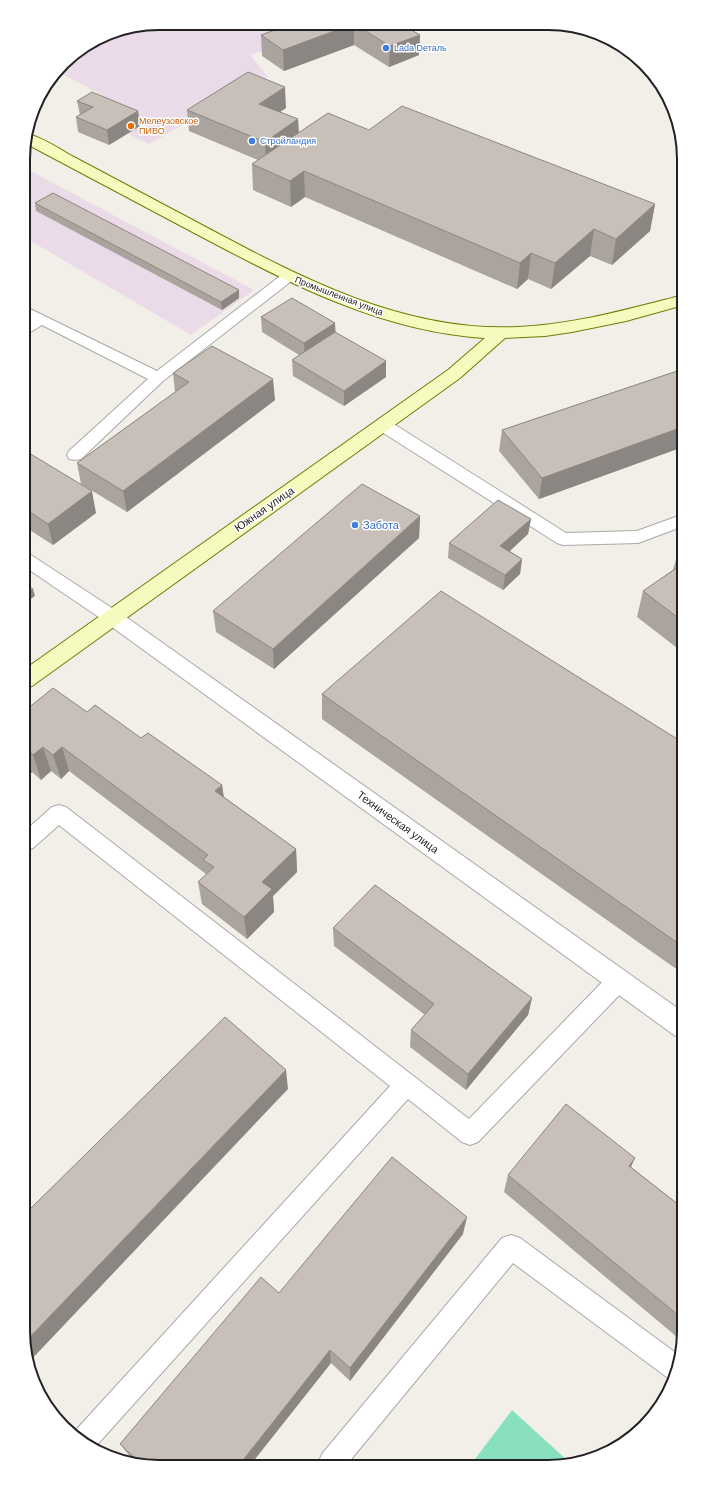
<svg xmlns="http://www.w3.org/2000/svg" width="707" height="1490" font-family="Helvetica,sans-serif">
  <rect width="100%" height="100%" fill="#f2efe9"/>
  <path fill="#ebdbe8" d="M 159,23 L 334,24 L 250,55 L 268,77 L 149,144 L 81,111 L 106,97 L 58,72 L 69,57 L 107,33 Z
    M 23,167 L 254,290 L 191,335 L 24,237 Z"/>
  <path fill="#88e0be" d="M 512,1410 L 569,1462 L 472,1463 Z"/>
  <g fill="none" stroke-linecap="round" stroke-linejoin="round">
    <g stroke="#a9a9a9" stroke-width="2">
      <path id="lane" d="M 289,272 L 294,273 L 296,276 L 294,279 L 163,381 L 81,459 L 75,460 L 69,459 L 67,455 L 69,451 L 148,379 L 42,325 L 29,333 L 24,335 L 24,324 L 31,319 L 24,316 L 24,306 L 157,371 L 284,273 Z
        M 383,420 L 389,421 L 566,533 L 637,531 L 681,515 L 681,527 L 638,543 L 563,545 L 557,543 L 377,429 L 375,425 L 377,421 Z
        M 25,553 L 31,555 L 118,612 L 121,617 L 118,622 L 112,624 L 106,622 L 25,567 Z
        M 59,805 L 66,807 L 469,1119 L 611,973 L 619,970 L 627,973 L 630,980 L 627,987 L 478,1142 L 470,1145 L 462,1142 L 408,1099 L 96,1446 L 73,1435 L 75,1431 L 390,1086 L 59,825 L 33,848 L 26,850 L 26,830 L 52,807 Z
        M 511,1235 L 520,1238 L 680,1356 L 674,1381 L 668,1378 L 513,1263 L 348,1463 L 318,1464 L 322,1454 L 502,1238 Z"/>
    </g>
    <g stroke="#a9a9a9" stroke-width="2">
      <path id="street" d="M 112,609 L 119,612 L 683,1012 L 683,1039 L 674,1035 L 105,622 L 102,617 L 105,612 Z"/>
    </g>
    <g stroke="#707d05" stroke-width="2">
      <path id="secondary" d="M 28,134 C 43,138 58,148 72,156 C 104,173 136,190 168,207 C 277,264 390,333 518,327 C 575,324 625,310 680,296 L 680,306 L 626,321 L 572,332 L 545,336 L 505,338 L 460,378 L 32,686 L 25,688 L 25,669 L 448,370 L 485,338 C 382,332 291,284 202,237 C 143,206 84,174 25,143 Z"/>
    </g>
    <use href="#lane" fill="#fff" fill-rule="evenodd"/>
    <use href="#street" fill="#fff" fill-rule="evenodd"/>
    <use href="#secondary" fill="#f7fabf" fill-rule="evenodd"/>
  </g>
  <path fill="#aba49e" d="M 292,24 L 403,25 L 420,35 L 419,55 L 389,67 L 354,45 L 284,71 L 262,56 L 261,35 Z
    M 411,25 L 427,25 L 418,28 Z
    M 77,101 L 138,111 L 140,126 L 109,145 L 78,132 L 76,117 L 80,115 Z
    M 286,108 L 280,112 L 298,119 L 299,133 L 369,130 L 655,204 L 650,231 L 612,265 L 590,256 L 551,289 L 528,279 L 517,289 L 305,197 L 291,207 L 253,190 L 252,164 L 258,160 L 189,131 L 187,110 Z
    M 35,203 L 239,298 L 222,310 L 36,211 Z
    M 261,317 L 335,323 L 335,332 L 386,377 L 344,406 L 293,376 L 292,360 L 299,355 L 262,332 Z
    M 680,370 L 680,448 L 539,499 L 499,451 L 502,430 Z
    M 173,373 L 275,400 L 127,512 L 81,484 L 77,463 L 175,392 Z
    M 24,450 L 96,513 L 53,545 L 25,527 Z
    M 420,516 L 419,538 L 274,669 L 216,632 L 213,611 Z
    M 531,519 L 528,534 L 510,551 L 522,559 L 520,574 L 503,590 L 448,558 L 449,543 Z
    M 681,554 L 681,651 L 637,617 L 643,591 L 673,570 L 677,556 Z
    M 322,694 L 682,742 L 682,973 L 322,719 Z
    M 25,708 L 27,709 L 87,712 L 141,738 L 222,785 L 224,797 L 296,849 L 297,872 L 273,896 L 274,912 L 247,939 L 202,904 L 198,882 L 206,875 L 206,874 L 69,771 L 61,779 L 51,771 L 41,780 L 32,772 L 26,778 Z
    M 333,928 L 532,998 L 528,1015 L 466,1090 L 410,1047 L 411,1030 L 425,1015 L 334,946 Z
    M 631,1167 L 683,1208 L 684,1340 L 683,1342 L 504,1192 L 508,1175 Z
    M 463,1234 L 350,1381 L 331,1363 L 251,1464 L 138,1464 L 128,1454 L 120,1444 L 279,1293 Z"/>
  <path fill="#8b8681" d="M 354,24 L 354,45 L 284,71 L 283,50 Z
    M 418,25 L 427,25 L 418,28 Z
    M 420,35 L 419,55 L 389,67 L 390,46 Z
    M 57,73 L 58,78 L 50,83 Z
    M 285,87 L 286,108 L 260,125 L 259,104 Z
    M 138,111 L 140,126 L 109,145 L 107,130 Z
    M 298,119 L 299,140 L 266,163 L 265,142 Z
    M 304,171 L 305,197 L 291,207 L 290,181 Z
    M 27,179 L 29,187 L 23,190 L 23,182 Z
    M 655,204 L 650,231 L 612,265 L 616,239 Z
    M 594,229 L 590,256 L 551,289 L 555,263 Z
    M 531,253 L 528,279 L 517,289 L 520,263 Z
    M 239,290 L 239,298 L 222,310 L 221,302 Z
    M 335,323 L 336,339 L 305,359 L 304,343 Z
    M 386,361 L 386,377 L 344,406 L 344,391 Z
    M 273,379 L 275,400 L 127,512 L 123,491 Z
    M 680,428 L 680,448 L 539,499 L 542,478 Z
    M 92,491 L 96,513 L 53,545 L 48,524 Z
    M 420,516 L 419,538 L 274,669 L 273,649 Z
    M 531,519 L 528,534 L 499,561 L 500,546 Z
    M 522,559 L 520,574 L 503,590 L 505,575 Z
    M 33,589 L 35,596 L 25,603 L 25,594 Z
    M 43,747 L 51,771 L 41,780 L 33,755 Z
    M 62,747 L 69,771 L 61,779 L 53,755 Z
    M 25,752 L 32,772 L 26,778 Z
    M 222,785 L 225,809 L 215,791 Z
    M 296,849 L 297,872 L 273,896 L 274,912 L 247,939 L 244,917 L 262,882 Z
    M 532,998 L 528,1015 L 466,1090 L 468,1074 Z
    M 286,1070 L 288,1089 L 28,1363 L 28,1339 Z
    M 635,1158 L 627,1176 L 629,1166 Z
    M 467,1217 L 463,1234 L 350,1381 L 350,1368 Z
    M 330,1350 L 331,1363 L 251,1464 L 240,1464 Z"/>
  <path fill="#c7bfb8" stroke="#8b8681" d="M 292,24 L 353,24 L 283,50 L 261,35 Z
    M 354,24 L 403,25 L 420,35 L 390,46 Z
    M 248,72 L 285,87 L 259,104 L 298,119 L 265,142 L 187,110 Z
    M 92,92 L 138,111 L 107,130 L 76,117 L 93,107 L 77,101 Z
    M 402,106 L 655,204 L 616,239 L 594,229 L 555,263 L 531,253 L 520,263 L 304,171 L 290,181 L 252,164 L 328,113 L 369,130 Z
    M 23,177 L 27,179 L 23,182 Z
    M 53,193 L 239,290 L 221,302 L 35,203 Z
    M 292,298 L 335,323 L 304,343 L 261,317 Z
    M 335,332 L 386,361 L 344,391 L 292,360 Z
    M 212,346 L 273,379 L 123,491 L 77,463 L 189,382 L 173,373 Z
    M 680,370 L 680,428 L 542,478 L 502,430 Z
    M 24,450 L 92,491 L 48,524 L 25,509 Z
    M 362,484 L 420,516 L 273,649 L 213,611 Z
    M 498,500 L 531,519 L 500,546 L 522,559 L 505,575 L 449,543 Z
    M 681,554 L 681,564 L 677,556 Z
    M 681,565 L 681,620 L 643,591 Z
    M 25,583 L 33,589 L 25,594 Z
    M 441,591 L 682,742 L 682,946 L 322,694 Z
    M 53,688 L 87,712 L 95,705 L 141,738 L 148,733 L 222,785 L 215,791 L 296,849 L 262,882 L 272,889 L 244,917 L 198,882 L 214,867 L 203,860 L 208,855 L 62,747 L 53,755 L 43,747 L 33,755 L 25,749 L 25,708 L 27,709 Z
    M 375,885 L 532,998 L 468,1074 L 411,1030 L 434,1004 L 333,928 Z
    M 225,1017 L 286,1070 L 28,1339 L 27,1212 Z
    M 566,1104 L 635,1158 L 629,1166 L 683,1208 L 684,1320 L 508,1175 Z
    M 392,1157 L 467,1217 L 350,1368 L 330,1350 L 240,1464 L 141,1464 L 120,1444 L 261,1277 L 279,1293 Z"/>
  <g fill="#3f7fe0" stroke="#fff" stroke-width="1.5">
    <circle cx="386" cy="48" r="4"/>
    <circle cx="252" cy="141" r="4"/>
    <circle cx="355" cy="525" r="4"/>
  </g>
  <circle fill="#e8710a" stroke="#fff" stroke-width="1.5" cx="131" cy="126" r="4"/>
  <g text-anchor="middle" stroke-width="3" stroke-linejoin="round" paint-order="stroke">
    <g font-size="9" fill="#366cbe" stroke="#fff" text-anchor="start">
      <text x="394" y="51">Lada Dеталь</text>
      <text x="260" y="144">Стройландия</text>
    </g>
    <g font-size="9" fill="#c56008" stroke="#fff" text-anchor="start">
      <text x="139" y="124">Мелеузовское<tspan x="139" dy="10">ПИВО</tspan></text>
    </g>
    <g font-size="9" fill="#222" stroke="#fff">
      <text transform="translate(339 296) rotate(21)" y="3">Промышленная улица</text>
    </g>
    <g font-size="11" fill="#222" stroke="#fff">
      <text transform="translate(264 509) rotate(-35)" y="4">Южная улица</text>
      <text transform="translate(398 822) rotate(36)" y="4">Техническая улица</text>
    </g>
    <g font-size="11" fill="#366cbe" stroke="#fff" text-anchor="start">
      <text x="363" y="529">Забота</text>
    </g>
  </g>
  <path d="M0 0H707V1490H0ZM159 30H548A129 129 0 0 1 677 159V1331A129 129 0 0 1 548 1460H159A129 129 0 0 1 30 1331V159A129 129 0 0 1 159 30Z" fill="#fff" fill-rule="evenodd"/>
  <path fill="none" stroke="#222" stroke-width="2" d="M159 30H548A129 129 0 0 1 677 159V1331A129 129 0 0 1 548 1460H159A129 129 0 0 1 30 1331V159A129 129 0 0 1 159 30Z"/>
</svg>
